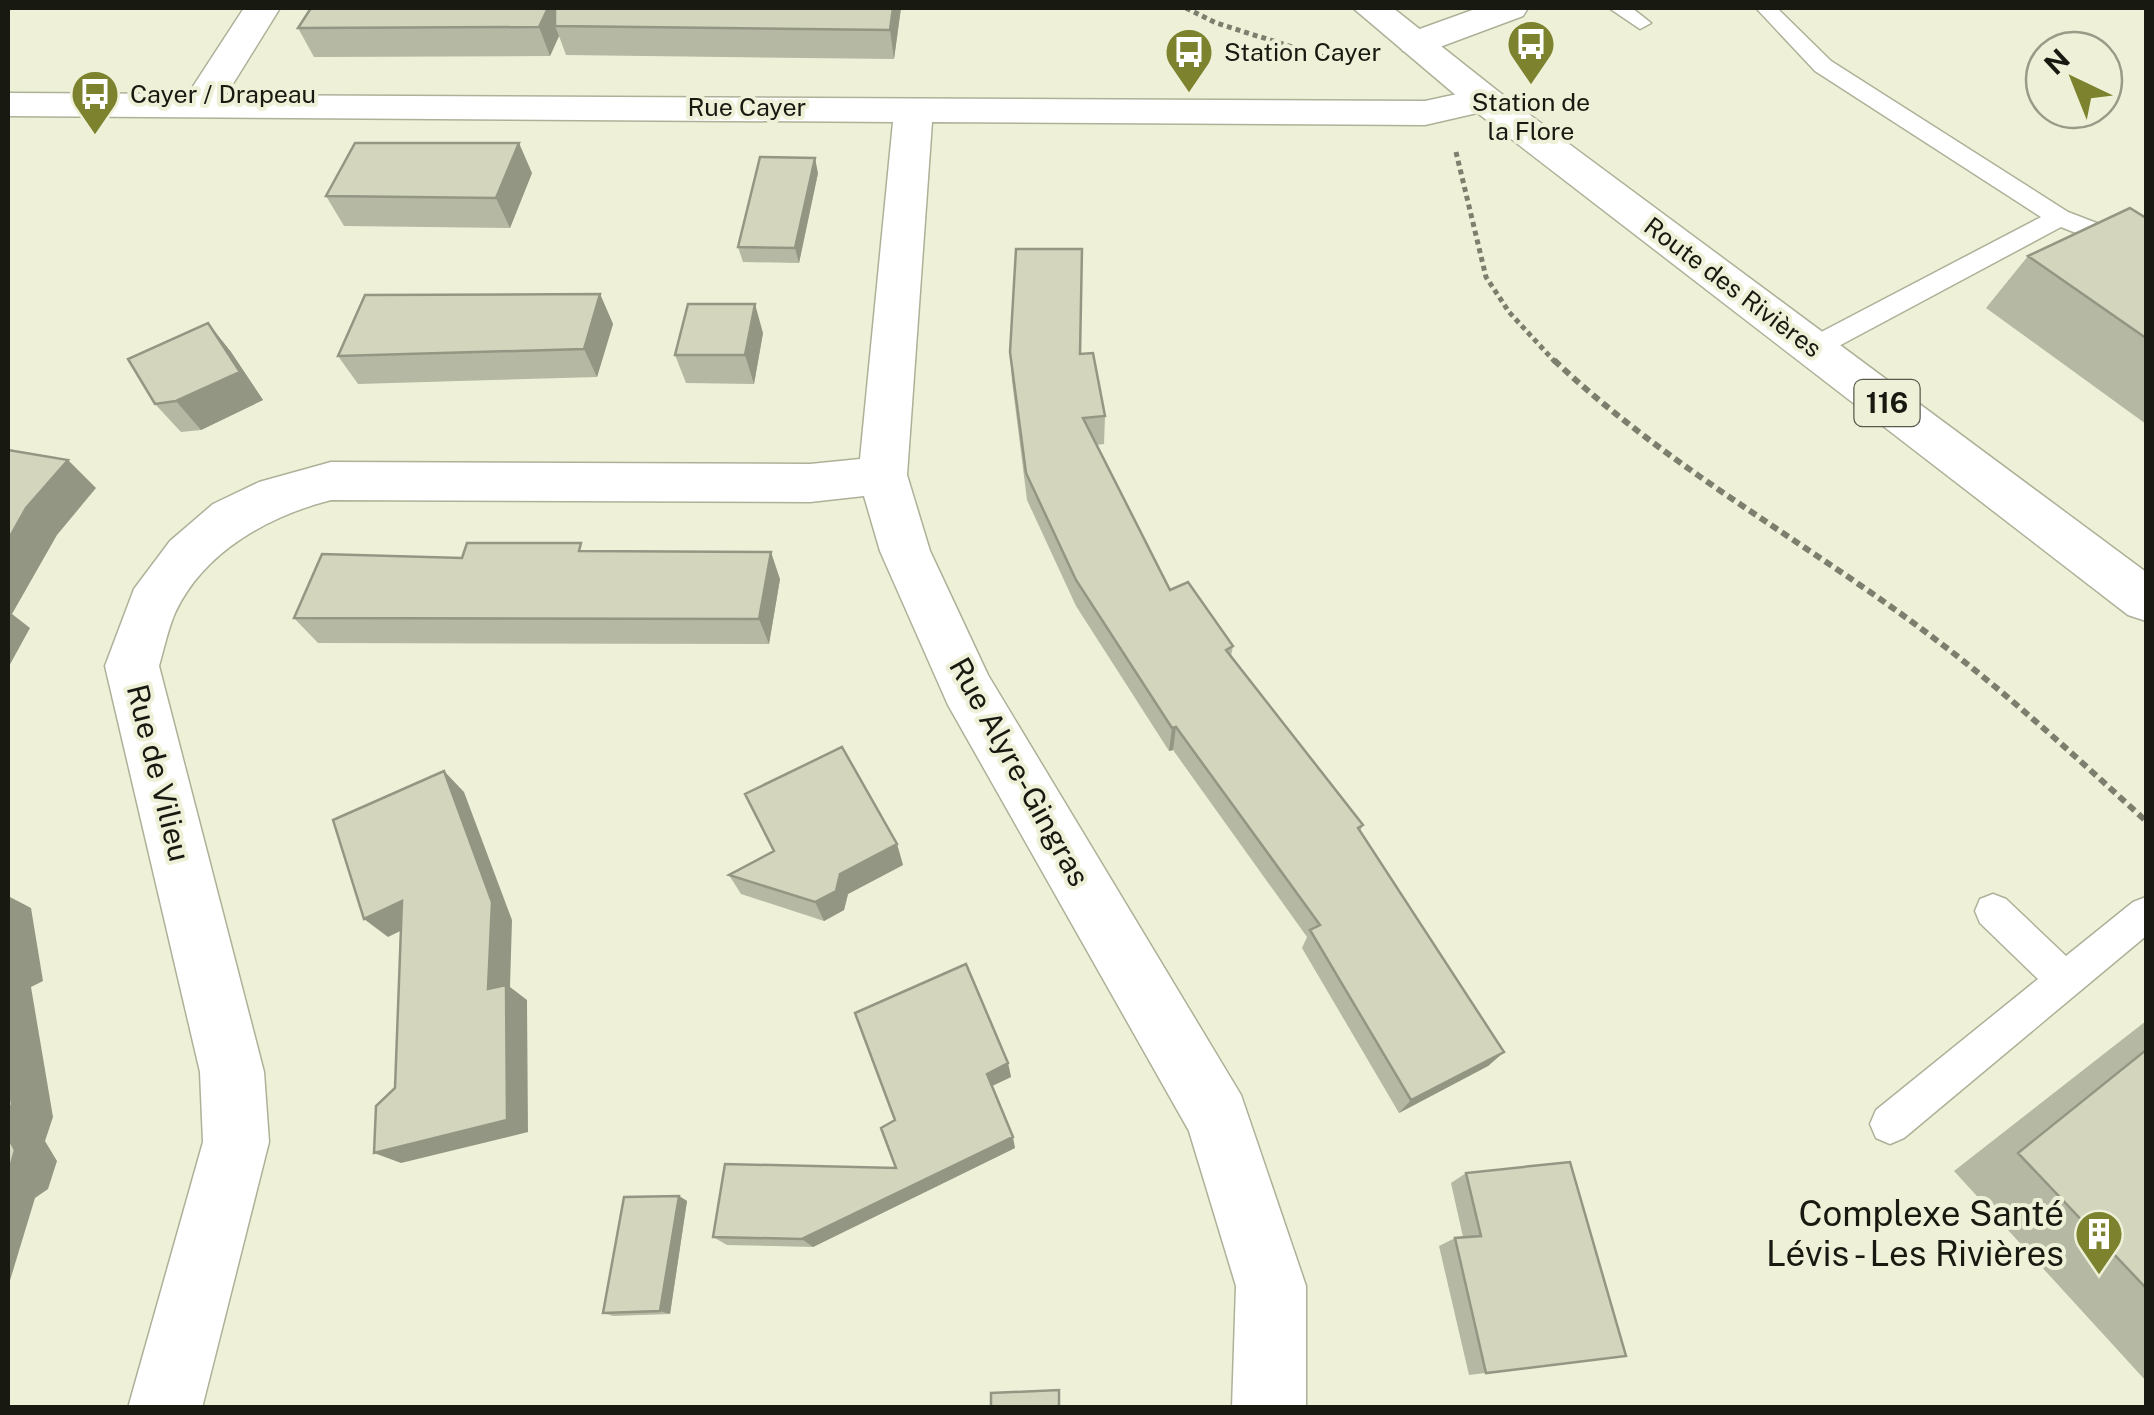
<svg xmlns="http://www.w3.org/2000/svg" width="2154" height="1415" font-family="'Public Sans',sans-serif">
  <rect width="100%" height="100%" fill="#eef1d7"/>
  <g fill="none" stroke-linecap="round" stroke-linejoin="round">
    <g stroke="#adb198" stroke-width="3">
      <path id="lane" d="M 1609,8 L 1632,8 L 1651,23 L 1640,29 Z
        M 1756,8 L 1777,8 L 1831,61 L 2068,212 L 2146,242 L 2146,261 L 2061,227 L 1822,355 L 1804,355 L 1800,348 L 1804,341 L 2041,217 L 1815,71 Z
        M 1993,894 L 2006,899 L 2066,956 L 2133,902 L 2146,897 L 2146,936 L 1904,1138 L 1890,1144 L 1876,1138 L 1870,1124 L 1876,1110 L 2038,979 L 1980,923 L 1975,911 L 1980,899 Z"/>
    </g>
    <g stroke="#adb198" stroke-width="3">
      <path id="street" d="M 244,8 L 280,8 L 226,95 L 1425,101 L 1485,88 L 1499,92 L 1504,100 L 1499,108 L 1425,125 L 932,122 L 907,475 L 930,551 L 988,675 L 1241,1095 L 1306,1286 L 1306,1408 L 1232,1408 L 1236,1286 L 1189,1131 L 948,705 L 880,551 L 864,496 L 810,502 L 331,500 C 269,516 204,551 175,613 C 168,629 164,649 159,666 L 264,1072 L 269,1142 L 202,1408 L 128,1408 L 203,1142 L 200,1072 L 105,666 L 134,589 L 170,541 L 213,504 L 259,482 L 331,462 L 810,464 L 860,459 L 893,122 L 8,116 L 8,93 L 188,94 Z
        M 1478,8 L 1528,8 L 1523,16 L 1429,51 L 1416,54 L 1403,51 L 1398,43 L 1403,35 Z"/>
    </g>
    <g stroke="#adb198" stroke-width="3">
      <path id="primary" d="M 1353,8 L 1393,8 L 1499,92 L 2146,572 L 2146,621 L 2128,615 L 1471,108 Z"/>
    </g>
    <path stroke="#7d7f6e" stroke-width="5" stroke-dasharray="5 4" stroke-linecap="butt" d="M 1186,8 L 1216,23 L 1353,66
      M 1456,152 L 1486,277 L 1509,312 L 1556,363"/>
    <path stroke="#7d7f6e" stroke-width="6" stroke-dasharray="8 5" stroke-linecap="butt" d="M 1554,360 C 1667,467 1803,540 1927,633 C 2005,691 2075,756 2146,821"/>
    <use href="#lane" fill="#fff" fill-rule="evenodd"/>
    <use href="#street" fill="#fff" fill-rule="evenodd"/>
    <use href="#primary" fill="#fff" fill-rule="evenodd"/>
  </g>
  <path fill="#b5b8a2" d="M 311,8 L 901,8 L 894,59 L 566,55 L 559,36 L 550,56 L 314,57 L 298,28 Z
    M 532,173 L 510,228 L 344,226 L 326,196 Z
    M 818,173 L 799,263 L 743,262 L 738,247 Z
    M 2146,218 L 2146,424 L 1986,308 L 2028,256 Z
    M 600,294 L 613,324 L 597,377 L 358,384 L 338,356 Z
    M 208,323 L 231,352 L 263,400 L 201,430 L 181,432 L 155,404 Z
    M 763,333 L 754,384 L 686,383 L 675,355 Z
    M 1010,352 L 1081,354 L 1105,416 L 1104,444 L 1096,445 L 1170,590 L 1233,646 L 1231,656 L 1363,825 L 1360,831 L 1504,1052 L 1488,1066 L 1399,1113 L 1302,948 L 1307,937 L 1173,750 L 1169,751 L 1076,606 L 1027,500 L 1012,381 Z
    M 586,551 L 780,579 L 769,644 L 318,643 L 294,618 L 462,558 Z
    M 897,844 L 903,865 L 848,894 L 844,910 L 824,921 L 741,894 L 729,875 Z
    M 2146,1021 L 2146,1381 L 1954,1171 Z
    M 1008,1063 L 1011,1077 L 992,1086 L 1015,1148 L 813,1247 L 727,1245 L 713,1237 L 896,1168 Z
    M 1466,1173 L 1626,1356 L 1469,1375 L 1439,1246 L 1455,1238 L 1463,1237 L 1451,1183 Z
    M 679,1196 L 687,1201 L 670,1314 L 613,1316 L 603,1313 Z"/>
  <path fill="#949684" d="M 548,8 L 562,8 L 555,26 L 559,36 L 550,56 L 539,27 Z
    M 893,8 L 901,8 L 894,59 L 890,30 Z
    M 519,143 L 532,173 L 510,228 L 496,198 Z
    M 815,158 L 818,173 L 799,263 L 795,248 Z
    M 600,294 L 613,324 L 597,377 L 584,349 Z
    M 755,304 L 763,333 L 754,384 L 745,355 Z
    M 208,323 L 231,352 L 263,400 L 201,430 L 176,401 Z
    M 68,460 L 96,488 L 57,535 L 12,614 L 30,628 L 8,668 L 8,540 L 26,508 Z
    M 771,552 L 780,579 L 769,644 L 759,619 Z
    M 1176,727 L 1173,750 L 1169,751 L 1172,728 Z
    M 444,771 L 464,792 L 512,920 L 510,987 L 527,1000 L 528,1132 L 401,1163 L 374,1153 L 488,989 Z
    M 897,844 L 903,865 L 848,894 L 844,910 L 824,921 L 815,902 L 840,874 Z
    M 8,896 L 31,908 L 43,981 L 31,987 L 53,1117 L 45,1141 L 57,1161 L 48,1189 L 35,1198 L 8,1287 Z
    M 402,901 L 425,919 L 388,937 L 364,919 Z
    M 1504,1052 L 1488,1066 L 1399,1113 L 1411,1100 Z
    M 1008,1063 L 1011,1077 L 990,1087 L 987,1074 Z
    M 1013,1137 L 1015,1148 L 813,1247 L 802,1239 Z
    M 679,1196 L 687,1201 L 670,1314 L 660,1311 Z"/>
  <path fill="#d3d6bc" stroke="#949684" stroke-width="2.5" d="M 311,8 L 548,8 L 539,27 L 298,28 Z
    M 555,8 L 893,8 L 890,30 L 555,26 Z
    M 355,143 L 519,143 L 496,198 L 326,196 Z
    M 760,157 L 815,158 L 795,248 L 738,247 Z
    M 2130,208 L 2146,218 L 2146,338 L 2028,256 Z
    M 1016,249 L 1082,249 L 1080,354 L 1093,353 L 1105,416 L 1083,418 L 1170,590 L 1188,582 L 1233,646 L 1226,650 L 1363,825 L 1358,828 L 1504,1052 L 1411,1100 L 1310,930 L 1320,925 L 1176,727 L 1172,728 L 1076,580 L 1026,473 L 1010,352 Z
    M 600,294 L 584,349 L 338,356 L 365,295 Z
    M 688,304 L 755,304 L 745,355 L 675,355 Z
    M 208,323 L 240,372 L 176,401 L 155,404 L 128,359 Z
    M 8,450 L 68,460 L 26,508 L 8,540 Z
    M 467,543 L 581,543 L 579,551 L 771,552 L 759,619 L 294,618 L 322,554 L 462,558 Z
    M 842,747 L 897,844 L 840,874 L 836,891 L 815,902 L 729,875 L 774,851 L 745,794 Z
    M 444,771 L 492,902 L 488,989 L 506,985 L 507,1120 L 374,1153 L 376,1106 L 395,1088 L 402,901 L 364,919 L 333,820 Z
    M 966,964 L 1008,1063 L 987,1074 L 1013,1137 L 802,1239 L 713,1237 L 725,1164 L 896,1168 L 881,1128 L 895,1120 L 855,1013 Z
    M 2146,1050 L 2146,1288 L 2018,1153 Z
    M 8,1076 L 12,1104 L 8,1117 Z
    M 8,1137 L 15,1150 L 8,1175 Z
    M 1570,1162 L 1626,1356 L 1486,1373 L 1455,1238 L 1481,1236 L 1466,1173 Z
    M 679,1196 L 660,1311 L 603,1313 L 624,1197 Z
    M 1059,1390 L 1059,1408 L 991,1408 L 991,1393 Z"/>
  <defs>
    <g id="bus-pin" transform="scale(2.5)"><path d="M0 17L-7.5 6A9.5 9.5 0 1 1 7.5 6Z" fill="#7c822d" stroke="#eef1d7"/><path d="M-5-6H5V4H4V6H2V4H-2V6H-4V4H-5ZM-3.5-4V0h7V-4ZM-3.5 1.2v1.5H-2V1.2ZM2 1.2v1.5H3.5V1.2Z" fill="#fff"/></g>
    <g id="building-pin" transform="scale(2.5)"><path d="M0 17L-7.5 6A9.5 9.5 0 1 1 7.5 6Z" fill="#7c822d" stroke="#eef1d7"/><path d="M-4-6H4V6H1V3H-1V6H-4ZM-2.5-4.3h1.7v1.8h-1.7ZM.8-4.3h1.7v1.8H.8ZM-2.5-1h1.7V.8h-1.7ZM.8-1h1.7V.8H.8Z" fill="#fff"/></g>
  </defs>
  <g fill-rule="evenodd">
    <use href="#bus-pin" x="1531" y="44"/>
    <use href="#bus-pin" x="1189" y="52"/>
    <use href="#bus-pin" x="95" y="94"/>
    <use href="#building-pin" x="2099" y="1234"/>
  </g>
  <g text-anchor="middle" stroke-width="8" stroke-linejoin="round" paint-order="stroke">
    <g font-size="25" fill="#181910" stroke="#eef1d7" text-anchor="start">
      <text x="1224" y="61">Station Cayer</text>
      <text x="130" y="103">Cayer / Drapeau</text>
      <text x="1531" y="111" text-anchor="middle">Station de<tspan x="1531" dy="29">la Flore</tspan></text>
    </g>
    <g font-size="25" fill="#181910" stroke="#eef1d7">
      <text x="747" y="116">Rue Cayer</text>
      <text transform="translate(1733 287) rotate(37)" y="9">Route des Rivières</text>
    </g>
    <rect fill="#eef1d7" stroke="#585a4c" stroke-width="2.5" x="1854.5" y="380" width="65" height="46" rx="8"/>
    <g font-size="28" font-weight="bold" fill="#181910">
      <text x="1887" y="413">116</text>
    </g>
    <g font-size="30" fill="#181910" stroke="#eef1d7">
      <text transform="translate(1019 772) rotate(61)" y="10">Rue Alyre-Gingras</text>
      <text transform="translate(158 773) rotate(76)" y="10">Rue de Vilieu</text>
    </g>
    <g font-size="35" fill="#181910" stroke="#eef1d7" text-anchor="end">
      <text x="2064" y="1226">Complexe Santé<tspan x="2064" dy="40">Lévis - Les Rivières</tspan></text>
    </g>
  </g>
  <rect width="2154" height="1415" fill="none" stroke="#181910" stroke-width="20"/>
  <g transform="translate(2074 80) rotate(317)"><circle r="48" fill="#eef1d7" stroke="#989b87" stroke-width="2.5"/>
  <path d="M0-8L18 38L0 25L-18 38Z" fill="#7c822d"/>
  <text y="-15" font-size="28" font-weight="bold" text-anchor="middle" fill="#181910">N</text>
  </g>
</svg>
